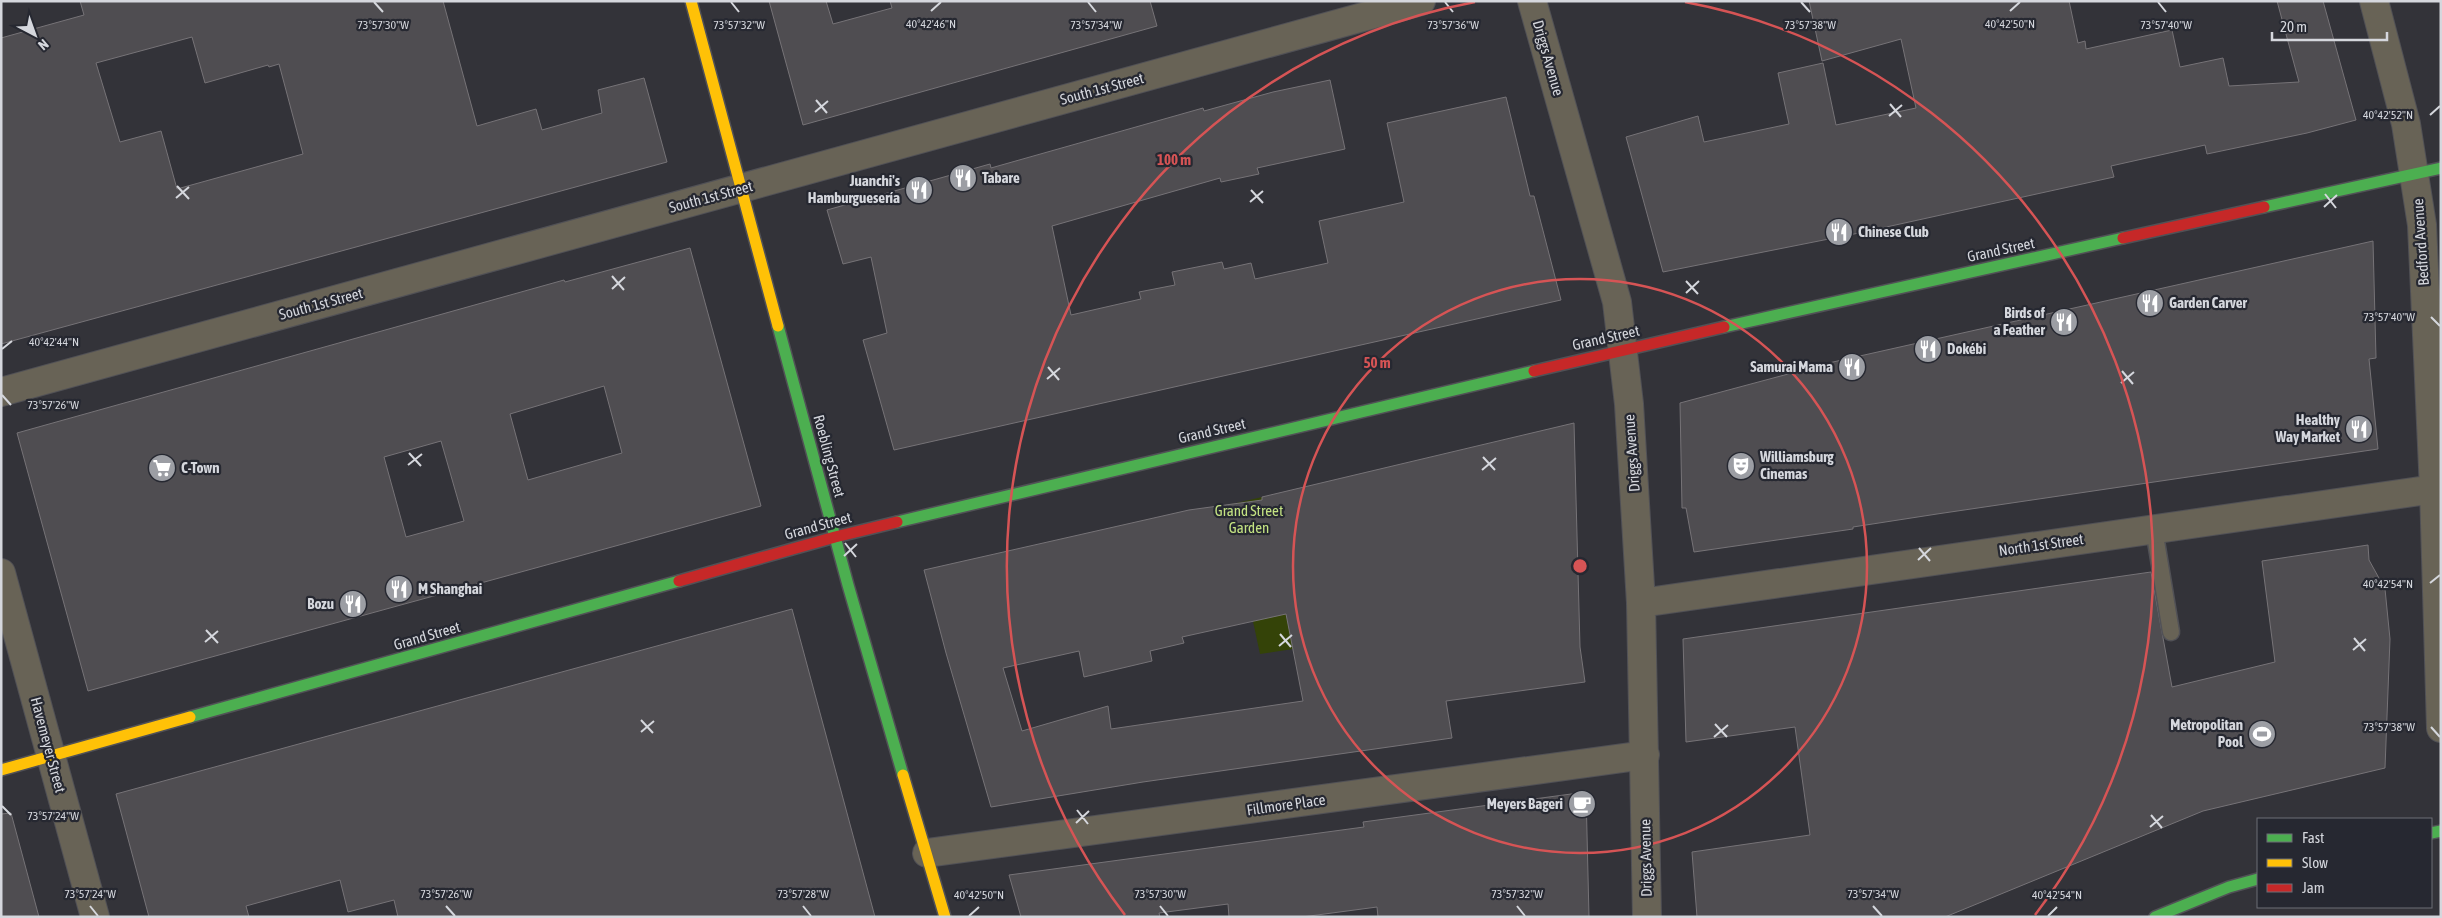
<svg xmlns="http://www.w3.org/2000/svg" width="2442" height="918" font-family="'Asap Condensed',sans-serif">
  <rect width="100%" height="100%" fill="#333339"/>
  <path fill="#344308" d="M 1262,497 L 1293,649 L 1260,654 L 1228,505 Z"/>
  <path fill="#4f4d51" stroke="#767377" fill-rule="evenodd" d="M 80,1 L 443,1 L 477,126 L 536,109 L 542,130 L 602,113 L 598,90 L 644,78 L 667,162 L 1,344 L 1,38 L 84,15 ZM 192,37 L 205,83 L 268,65 L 269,67 L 279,64 L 303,154 L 177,189 L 161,131 L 120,142 L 96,63 Z
    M 769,1 L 826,1 L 833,24 L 892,8 L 890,1 L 1150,1 L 1157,26 L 803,125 Z
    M 1809,1 L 2069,1 L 2078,43 L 2085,41 L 2086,49 L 2172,30 L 2180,67 L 2223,58 L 2229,86 L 2299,82 L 2277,1 L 2323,1 L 2356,120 L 2307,133 L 2207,154 L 2205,145 L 2111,166 L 2114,177 L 1859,233 L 1663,272 L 1626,137 L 1698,116 L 1704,142 L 1789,124 L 1778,73 L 1823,63 L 1836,125 L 1916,108 L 1901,39 L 1822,61 Z
    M 1330,80 L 1345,149 L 1257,168 L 1259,174 L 1221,182 L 1220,178 L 1052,226 L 1071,315 L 1141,299 L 1139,292 L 1175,285 L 1172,272 L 1222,262 L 1224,269 L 1251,263 L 1255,279 L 1328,263 L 1319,221 L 1404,202 L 1387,123 L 1506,97 L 1530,196 L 1534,196 L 1561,300 L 894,450 L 863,340 L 887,333 L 871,257 L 843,264 L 827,210 L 990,164 L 991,168 L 1203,108 L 1204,111 L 1273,92 Z
    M 2373,241 L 2376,358 L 2369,359 L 2378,449 L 1937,514 L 1853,527 L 1853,529 L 1694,552 L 1686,508 L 1682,508 L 1680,403 L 1833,362 Z
    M 690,248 L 761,506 L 88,691 L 17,433 L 564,280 L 565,282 ZM 604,386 L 622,453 L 528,480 L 510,414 ZM 441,441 L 464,521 L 406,537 L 384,457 Z
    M 1574,423 L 1580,647 L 1585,682 L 1446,701 L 1452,738 L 1143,782 L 991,807 L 946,653 L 924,570 L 1189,510 L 1262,500 L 1262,497 ZM 1286,614 L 1303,701 L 1111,729 L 1108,706 L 1022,731 L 1003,668 L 1079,651 L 1084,677 L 1152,661 L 1150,651 L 1184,643 L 1182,637 Z
    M 2368,545 L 2369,560 L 2385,589 L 2390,639 L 2385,768 L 2203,811 L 1945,917 L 1697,917 L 1692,852 L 1810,835 L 1795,727 L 1686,742 L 1683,639 L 2151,572 L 2172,687 L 2275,662 L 2262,561 Z
    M 792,609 L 875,917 L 398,917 L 394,900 L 348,912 L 340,880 L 246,906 L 249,917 L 149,917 L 116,794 Z
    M 1586,792 L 1589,917 L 1378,917 L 1377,907 L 1302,917 L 1229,917 L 1228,904 L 1159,913 L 1160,917 L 1021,917 L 1009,875 L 1364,827 L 1363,822 Z
    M 11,813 L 39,917 L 1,917 L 1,814 Z"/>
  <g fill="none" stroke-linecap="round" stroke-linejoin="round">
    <g stroke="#515156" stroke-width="19">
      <path id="lane" d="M 2154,529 L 2171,632"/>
    </g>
    <g stroke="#515156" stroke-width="30">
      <path id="street" d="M 1532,1 L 1617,302 L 1629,404 L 1641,603 L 1647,917
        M 2374,1 L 2406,124 L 2422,225 L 2434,489 L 2441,728
        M 1,392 L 1421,1
        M 1,573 L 95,917
        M 1641,603 L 2441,488
        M 927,853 L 1645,755"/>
    </g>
    <g stroke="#515156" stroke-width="14">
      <path id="fast" d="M 2264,207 L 2441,168
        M 778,326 L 848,585 L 903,775
        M 1724,327 L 2123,238
        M 897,522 L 1534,371
        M 190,717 L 679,581
        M 2431,833 L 2441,831
        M 2155,917 L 2229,887 L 2258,879"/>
    </g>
    <g stroke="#515156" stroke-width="14">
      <path id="slow" d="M 691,1 L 778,326
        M 1,770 L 190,717
        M 903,775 L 945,917"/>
    </g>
    <g stroke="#515156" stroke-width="14">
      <path id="jam" d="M 2123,238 L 2264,207
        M 1534,371 L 1724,327
        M 679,581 L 835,537 L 897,522"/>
    </g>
    <use href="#lane" stroke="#686356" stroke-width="16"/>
    <use href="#street" stroke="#686356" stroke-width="28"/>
    <use href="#fast" stroke="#4caf50" stroke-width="11"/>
    <use href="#slow" stroke="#ffc107" stroke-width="11"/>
    <use href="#jam" stroke="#c62828" stroke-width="11"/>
  </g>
  <path fill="none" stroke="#d5d7dd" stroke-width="2" d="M 374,2 L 383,12M 731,2 L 739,12M 1088,2 L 1096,12M 1445,2 L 1453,12M 1801,2 L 1810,12M 2158,2 L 2166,12M 931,11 L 941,2M 2010,11 L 2020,2M 816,100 L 827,113M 1890,104 L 1901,117M 815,112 L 828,101M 2430,115 L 2440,106M 1889,116 L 1902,105M 177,186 L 189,199M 1251,190 L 1263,203M 2325,194 L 2336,208M 176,198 L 189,187M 1250,202 L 1263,191M 2324,207 L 2337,195M 612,276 L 624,290M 1686,281 L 1698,294M 612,289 L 625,277M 1686,293 L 1699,281M 2431,317 L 2440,326M 2,349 L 12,341M 1048,367 L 1059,380M 2122,371 L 2133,384M 1047,379 L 1060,368M 2121,383 L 2134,372M 2,395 L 11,405M 409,453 L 421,466M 1483,457 L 1495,470M 408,465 L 422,454M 1482,470 L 1496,458M 845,543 L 856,557M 1919,548 L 1930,561M 844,556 L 857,544M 1918,560 L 1931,548M 2430,583 L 2440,575M 206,630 L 218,643M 1280,634 L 1291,647M 2354,638 L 2365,651M 205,642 L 218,631M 1279,646 L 1292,635M 2353,650 L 2366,639M 641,720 L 653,733M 1715,724 L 1727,737M 2431,727 L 2440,737M 641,732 L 654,721M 1714,737 L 1728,725M 2,806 L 11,815M 1077,810 L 1088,824M 2151,815 L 2162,828M 1076,823 L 1089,811M 2150,827 L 2163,816M 90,906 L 98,916M 446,906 L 455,916M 803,906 L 811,916M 1160,906 L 1168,916M 1517,906 L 1525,916M 1873,906 L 1882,916M 969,916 L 979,907M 2048,916 L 2057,907"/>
  <g fill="none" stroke="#d65455" stroke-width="2.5">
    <circle cx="1580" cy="566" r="287"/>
    <path d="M1125 915A574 574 0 0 1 1475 2M1685 2A574 574 0 0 1 2035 915"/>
  </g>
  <defs>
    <g id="restaurant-disc" transform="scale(1.4375)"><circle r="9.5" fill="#9c9ea4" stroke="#262831"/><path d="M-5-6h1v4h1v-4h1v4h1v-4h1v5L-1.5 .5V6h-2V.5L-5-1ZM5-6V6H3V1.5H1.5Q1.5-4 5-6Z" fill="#fff"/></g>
    <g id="theatre-disc" transform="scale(1.4375)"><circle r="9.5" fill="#9c9ea4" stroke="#262831"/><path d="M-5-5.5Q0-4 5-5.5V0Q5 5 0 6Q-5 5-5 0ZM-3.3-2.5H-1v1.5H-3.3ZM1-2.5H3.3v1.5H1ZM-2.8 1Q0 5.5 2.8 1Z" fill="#fff"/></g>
    <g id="supermarket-disc" transform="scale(1.4375)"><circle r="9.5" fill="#9c9ea4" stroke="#262831"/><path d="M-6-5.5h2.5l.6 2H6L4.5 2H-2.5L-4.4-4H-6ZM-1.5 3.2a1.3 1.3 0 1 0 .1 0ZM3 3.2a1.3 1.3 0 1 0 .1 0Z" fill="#fff"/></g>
    <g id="stadium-disc" transform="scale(1.4375)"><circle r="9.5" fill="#9c9ea4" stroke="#262831"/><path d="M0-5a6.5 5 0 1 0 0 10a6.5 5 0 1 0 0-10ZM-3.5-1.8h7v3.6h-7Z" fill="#fff"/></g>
    <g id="cafe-disc" transform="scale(1.4375)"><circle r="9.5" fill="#9c9ea4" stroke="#262831"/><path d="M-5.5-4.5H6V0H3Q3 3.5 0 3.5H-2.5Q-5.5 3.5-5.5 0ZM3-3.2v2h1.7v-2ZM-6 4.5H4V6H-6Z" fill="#fff"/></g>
  </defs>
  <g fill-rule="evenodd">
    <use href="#restaurant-disc" x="963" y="178"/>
    <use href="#restaurant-disc" x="919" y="190"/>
    <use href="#restaurant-disc" x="1839" y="232"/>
    <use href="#restaurant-disc" x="2150" y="303"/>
    <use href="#restaurant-disc" x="2064" y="322"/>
    <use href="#restaurant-disc" x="1928" y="349"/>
    <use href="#restaurant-disc" x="1852" y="367"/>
    <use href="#restaurant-disc" x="2359" y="429"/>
    <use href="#theatre-disc" x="1741" y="466"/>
    <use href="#supermarket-disc" x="162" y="468"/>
    <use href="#restaurant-disc" x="399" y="589"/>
    <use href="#restaurant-disc" x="353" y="604"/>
    <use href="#stadium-disc" x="2262" y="734"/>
    <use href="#cafe-disc" x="1582" y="804"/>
  </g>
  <g text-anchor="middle" stroke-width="4.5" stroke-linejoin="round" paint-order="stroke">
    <g font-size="15" fill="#d5d7dd" stroke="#262831">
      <text transform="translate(1548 58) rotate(74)" y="5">Driggs Avenue</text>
      <text transform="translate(1102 89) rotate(-15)" y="5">South 1st Street</text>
      <text transform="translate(711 197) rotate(-15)" y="5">South 1st Street</text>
      <text transform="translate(2421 242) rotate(-94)" y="5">Bedford Avenue</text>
      <text transform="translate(2001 250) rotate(-12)" y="5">Grand Street</text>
      <text transform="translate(321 304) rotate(-15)" y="5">South 1st Street</text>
      <text transform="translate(1606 338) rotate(-13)" y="5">Grand Street</text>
      <text transform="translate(1212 431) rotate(-13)" y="5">Grand Street</text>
      <text transform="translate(1632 453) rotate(-94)" y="5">Driggs Avenue</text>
      <text transform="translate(829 456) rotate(75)" y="5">Roebling Street</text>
      <text transform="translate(818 526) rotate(-15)" y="5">Grand Street</text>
      <text transform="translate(2041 545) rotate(-8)" y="5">North 1st Street</text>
      <text transform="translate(427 636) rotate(-16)" y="5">Grand Street</text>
      <text transform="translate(48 745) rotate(75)" y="5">Havemeyer Street</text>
      <text transform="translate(1286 805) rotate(-8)" y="5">Fillmore Place</text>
      <text transform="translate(1646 858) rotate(-91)" y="5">Driggs Avenue</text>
    </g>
    <g font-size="15" font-weight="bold" fill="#d5d7dd" stroke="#262831" text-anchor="start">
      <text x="982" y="183">Tabare</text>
      <text x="900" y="186" text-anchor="end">Juanchi's<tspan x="900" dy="17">Hamburguesería</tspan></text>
      <text x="1858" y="237">Chinese Club</text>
      <text x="2169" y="308">Garden Carver</text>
      <text x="2045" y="318" text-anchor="end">Birds of<tspan x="2045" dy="17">a Feather</tspan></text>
      <text x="1947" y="354">Dokébi</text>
      <text x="1833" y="372" text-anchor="end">Samurai Mama</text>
      <text x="2340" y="425" text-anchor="end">Healthy<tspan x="2340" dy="17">Way Market</tspan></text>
      <text x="1760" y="462">Williamsburg<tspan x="1760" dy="17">Cinemas</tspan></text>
      <text x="181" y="473">C-Town</text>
      <text x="418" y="594">M Shanghai</text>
      <text x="334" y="609" text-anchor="end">Bozu</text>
      <text x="2243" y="730" text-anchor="end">Metropolitan<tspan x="2243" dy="17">Pool</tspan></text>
      <text x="1563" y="809" text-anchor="end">Meyers Bageri</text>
    </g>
    <g font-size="15" fill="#c4e383" stroke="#262831">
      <text x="1249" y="516">Grand Street<tspan x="1249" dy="17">Garden</tspan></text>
    </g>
  </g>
  <g font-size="12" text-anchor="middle" fill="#d5d7dd" stroke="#262831" stroke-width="4.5" stroke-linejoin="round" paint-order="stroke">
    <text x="931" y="28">40°42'46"N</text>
    <text x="2010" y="28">40°42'50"N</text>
    <text x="739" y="29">73°57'32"W</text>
    <text x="1096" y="29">73°57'34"W</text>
    <text x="1810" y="29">73°57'38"W</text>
    <text x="2166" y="29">73°57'40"W</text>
    <text x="383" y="29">73°57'30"W</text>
    <text x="1453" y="29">73°57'36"W</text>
    <text x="2388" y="119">40°42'52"N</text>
    <text x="2389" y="321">73°57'40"W</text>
    <text x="54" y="346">40°42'44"N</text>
    <text x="53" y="409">73°57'26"W</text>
    <text x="2388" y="588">40°42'54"N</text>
    <text x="2389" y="731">73°57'38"W</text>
    <text x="53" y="820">73°57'24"W</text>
    <text x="90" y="898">73°57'24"W</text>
    <text x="446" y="898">73°57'26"W</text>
    <text x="803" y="898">73°57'28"W</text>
    <text x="1160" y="898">73°57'30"W</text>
    <text x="1517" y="898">73°57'32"W</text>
    <text x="1873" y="898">73°57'34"W</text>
    <text x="979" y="899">40°42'50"N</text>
    <text x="2057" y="899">40°42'54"N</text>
  </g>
  <circle cx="1580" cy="566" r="8" fill="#d65455" stroke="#262831" stroke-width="2.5"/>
  <g font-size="15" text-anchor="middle" font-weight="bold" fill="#d65455" stroke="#262831" stroke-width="4.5" stroke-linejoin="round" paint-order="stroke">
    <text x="1174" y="165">100 m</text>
    <text x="1377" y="368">50 m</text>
  </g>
  <rect width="2442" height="918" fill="none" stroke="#d5d7dd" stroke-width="5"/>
  <rect x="2257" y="818" width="175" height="90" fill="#262831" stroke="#6c6e76"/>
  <rect x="2267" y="834" width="25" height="8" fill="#4caf50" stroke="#6c6e76"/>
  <text x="2302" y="843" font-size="15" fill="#d5d7dd">Fast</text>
  <rect x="2267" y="859" width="25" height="8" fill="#ffc107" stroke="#6c6e76"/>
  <text x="2302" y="868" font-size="15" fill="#d5d7dd">Slow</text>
  <rect x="2267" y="884" width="25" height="8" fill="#c62828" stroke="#6c6e76"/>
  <text x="2302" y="893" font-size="15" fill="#d5d7dd">Jam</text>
  <g transform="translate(35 35) rotate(139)" stroke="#262831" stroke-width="4" paint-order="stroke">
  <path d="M0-4L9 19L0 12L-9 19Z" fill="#d5d7dd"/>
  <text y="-8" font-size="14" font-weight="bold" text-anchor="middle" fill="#d5d7dd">N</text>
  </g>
  <path d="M2272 32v8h115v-8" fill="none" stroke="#d5d7dd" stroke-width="2.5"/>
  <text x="2280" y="32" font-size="15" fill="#d5d7dd" stroke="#262831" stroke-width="4" paint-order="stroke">20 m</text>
</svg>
